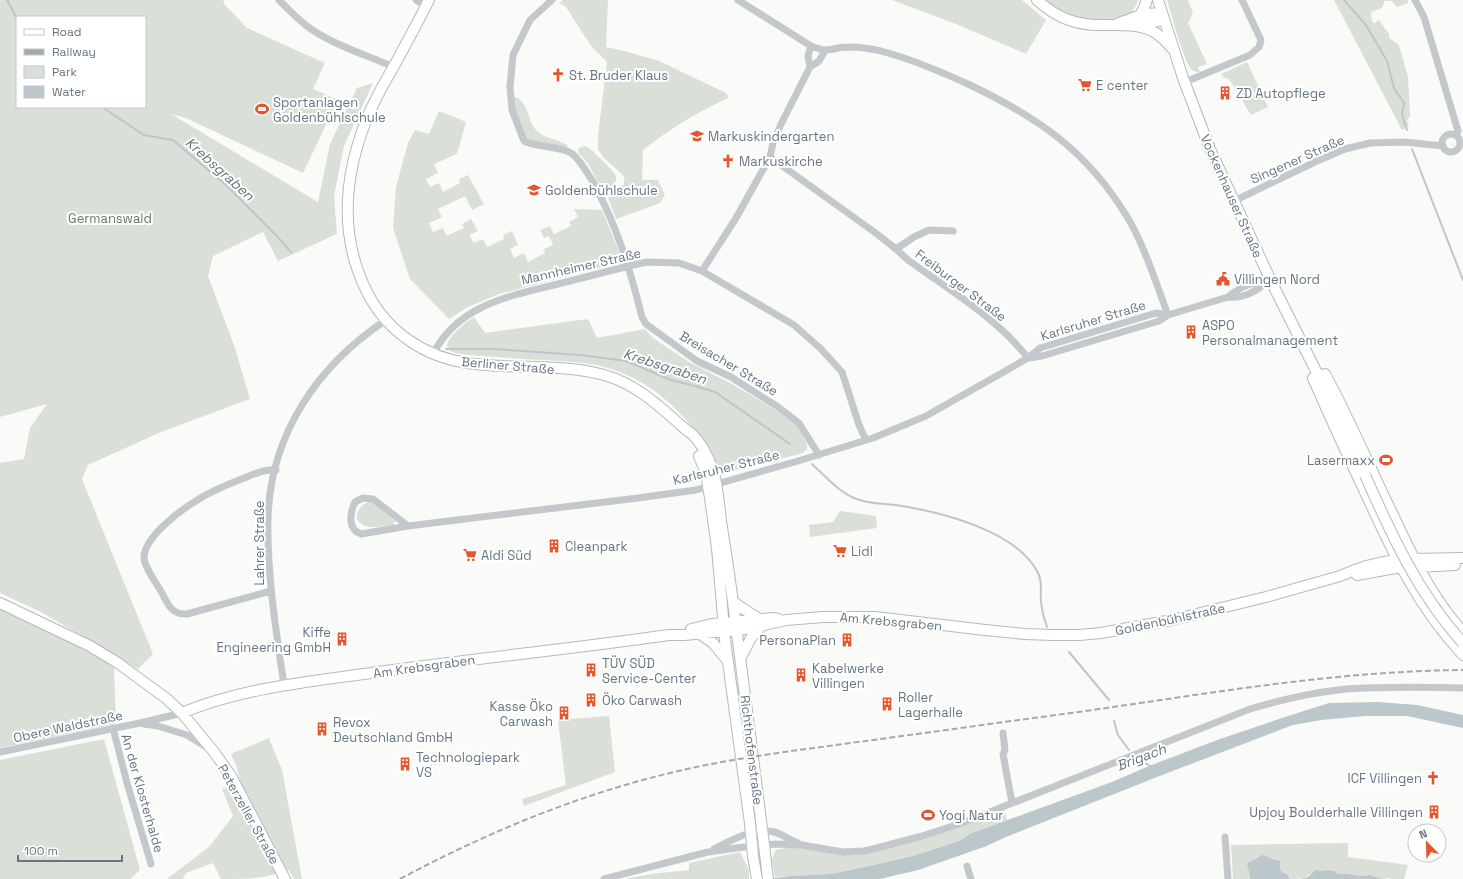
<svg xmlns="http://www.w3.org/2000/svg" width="1463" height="879" font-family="'Space Grotesk',sans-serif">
  <rect width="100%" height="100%" fill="#fafaf8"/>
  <path fill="#dadfd7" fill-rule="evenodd" d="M 0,0 L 223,0 L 225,5 L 247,28 L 325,63 L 313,89 L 338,100 L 303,173 L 186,118 L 171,114 L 318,202 L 330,144 L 357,88 L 373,83 L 344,146 L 334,196 L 337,234 L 278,261 L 263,232 L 213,256 L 208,276 L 235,348 L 250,399 L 161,432 L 88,465 L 82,479 L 153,654 L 138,669 L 41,612 L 0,593 L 0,463 L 24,459 L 30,428 L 47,404 L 0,417 ZM 17,17 L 145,17 L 145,107 L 17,107 Z
    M 563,0 L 608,0 L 606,47 L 624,51 L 659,61 L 726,93 L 729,98 C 698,111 670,129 643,150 L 642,180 L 658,180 L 665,195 L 660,203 L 616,219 L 608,198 L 615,188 L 624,185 L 624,176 L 603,157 L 598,149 L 598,136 L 607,62 L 591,46 L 566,7 L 559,3 Z
    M 892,0 L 1022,0 L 1046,20 L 1026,54 L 956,24 Z
    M 1046,0 L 1139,0 L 1132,12 L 1133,15 C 1108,25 1062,24 1046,0 Z
    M 1167,0 L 1188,0 L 1193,13 L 1188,23 L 1207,64 L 1198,67 L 1200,72 C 1196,72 1194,72 1191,69 C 1184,62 1171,13 1167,0 Z
    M 1334,0 L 1408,0 L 1408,3 L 1397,7 L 1392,1 L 1385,1 L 1382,8 L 1371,12 L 1372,22 L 1375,23 L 1379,20 L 1389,34 L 1389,38 L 1399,45 L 1408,77 L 1410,116 L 1407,121 L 1409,126 L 1402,130 Z
    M 1247,62 L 1268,107 L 1251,115 L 1229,79 L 1224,78 L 1221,74 Z
    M 516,97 C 529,104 527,120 537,131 C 546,140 560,139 568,146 L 566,148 L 530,141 L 525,138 L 511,100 L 512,98 Z
    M 439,111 L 466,122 L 457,154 L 434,164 L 438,173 L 426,179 L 430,187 L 439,183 L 443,192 L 460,183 L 459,179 L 468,175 L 484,204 L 472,210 L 465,196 L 438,209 L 442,217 L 429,223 L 433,232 L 443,228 L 447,236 L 464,228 L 462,224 L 471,219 L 478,231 L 469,235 L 474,243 L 483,239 L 487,247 L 504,239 L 503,235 L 512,231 L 518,245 L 510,249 L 514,258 L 524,253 L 528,262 L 545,253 L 544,249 L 553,245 L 549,236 L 544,238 L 540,230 L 550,226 L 554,234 L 571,226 L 569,222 L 578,217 L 574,209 L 602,210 L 622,259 L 618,263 L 499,294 L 468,307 L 449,319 L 410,279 L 393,228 L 396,187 L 408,143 L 415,130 L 429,134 Z
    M 586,146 C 589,147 615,172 616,176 L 616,181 L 606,192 L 602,191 L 588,163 L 579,154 L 578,150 L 579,148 Z
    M 474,317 L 485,333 L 588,319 L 597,338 L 645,329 L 653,338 L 689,362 L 734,385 L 774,409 L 797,424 L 807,444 L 807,449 L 803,453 L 732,471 C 727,471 723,468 717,468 C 694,419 651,376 596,365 C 579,362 562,361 545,360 C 520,359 494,357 469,355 C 463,354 452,354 448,349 C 442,340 468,321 474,317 Z
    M 369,502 C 378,503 388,514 395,521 L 394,525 C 386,526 371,529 363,525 C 351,519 358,505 369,502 Z
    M 840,511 L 876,516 L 877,528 L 810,537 L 809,525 L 833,522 Z
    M 0,607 L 90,652 L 114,667 L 116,724 L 0,748 Z
    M 609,716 L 615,772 L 524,806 L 522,799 L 566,785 L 558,720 Z
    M 269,738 L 282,770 L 302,879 L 294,879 L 289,870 C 263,879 248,879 221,879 L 213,863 L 186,873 L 183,879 L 167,879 L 209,847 L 233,816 L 222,789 L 241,785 L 236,765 L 231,754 Z
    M 104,739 L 140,870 L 130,879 L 0,879 L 0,760 Z
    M 1003,807 L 1007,820 L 972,833 L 959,841 L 913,856 L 831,874 L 775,877 L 772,859 L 776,850 L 802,845 L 843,852 L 877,848 Z
    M 1348,843 L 1348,857 L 1408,865 L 1404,879 L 1391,879 L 1390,878 L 1382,879 L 1368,875 L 1360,876 L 1349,874 L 1338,874 L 1334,871 L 1328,870 L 1319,871 L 1316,869 C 1307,878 1303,879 1290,879 L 1286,873 L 1283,873 L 1280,869 L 1280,862 L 1276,859 L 1259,856 L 1248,862 L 1248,870 L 1250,879 L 1233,879 L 1231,845 Z
    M 740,852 L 749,870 L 749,879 L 625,879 L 650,874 L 689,870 L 689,863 Z"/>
  <path fill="#bbc7cb" d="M 1378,702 L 1417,705 L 1463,715 L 1463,728 L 1407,716 L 1365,716 L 1321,720 L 1293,725 L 1157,777 L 1006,837 L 984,847 L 918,870 L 880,879 L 766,879 L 791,876 L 831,874 L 864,867 L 913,856 L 959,841 L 972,833 L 1112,782 L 1149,766 L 1220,739 L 1288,716 L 1329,703 Z
    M 1262,855 L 1280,861 L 1280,869 L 1283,873 L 1286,873 L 1290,879 L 1250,879 L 1247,863 Z
    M 1316,869 L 1319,871 L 1328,870 L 1334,871 L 1338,874 L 1349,874 L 1360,876 L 1370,875 L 1382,879 L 1300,879 L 1308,877 Z"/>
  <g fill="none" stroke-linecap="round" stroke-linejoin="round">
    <path stroke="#bbc7cb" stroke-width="2" d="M 7,0 L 17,19
      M 1344,0 L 1366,25 L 1387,61 L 1394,88 L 1404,103 L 1402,115 L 1407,130
      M 102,107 L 144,135 L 173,140 L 227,186 L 275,234 L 291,252
      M 1412,149 L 1463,280
      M 446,349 L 494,349 L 580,355 L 626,361 L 671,380 L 695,386 L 715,392 L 790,444
      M 812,464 C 825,476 838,491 854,498 C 869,505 886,503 902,506 C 944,513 1015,531 1037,571 C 1043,581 1040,592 1041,603 C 1042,611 1044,619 1047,627
      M 1069,652 L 1109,700
      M 1114,721 L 1118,735 L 1129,750
      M 1141,760 L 1150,766"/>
    <g stroke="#b3babf" stroke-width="12">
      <path id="secondary" d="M 429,0 C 418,22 406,44 394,66 C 385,81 377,96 370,111 C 344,172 337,234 368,294 C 388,332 425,357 467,363 C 512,370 560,363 604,375 C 637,384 660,407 684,428 C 687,431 691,433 693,435 C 702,444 709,459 713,470 C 718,486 719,504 721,521 C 726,553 731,585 735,618 C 746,705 758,792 768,879
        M 1037,0 C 1057,18 1077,26 1104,25 C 1120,25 1138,24 1152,31 C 1161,35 1167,43 1173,49
        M 1158,0 L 1183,78 L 1210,149 L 1270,279 L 1336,411 L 1365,475
        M 1139,17 L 1143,10 L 1147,0
        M 1119,23 C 1132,19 1151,9 1163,16
        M 1136,25 L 1158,21 L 1163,16
        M 1325,374 C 1350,420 1370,468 1393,515 C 1412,556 1432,598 1463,632
        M 1313,378 C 1330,417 1348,456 1366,494 C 1393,553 1418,607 1463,655
        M 699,456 L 706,473 L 710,498 L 717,548 L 725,640 L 750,823 L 753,856 L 757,879
        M 1413,559 L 1463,558
        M 1417,567 L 1455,565
        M 1357,575 L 1401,567
        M 733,602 L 759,619
        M 0,603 L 90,646 L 118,663 L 167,699 L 182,713 L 214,752 L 231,776 L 285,879
        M 691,629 L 712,624 L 773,618 L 778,619
        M 700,634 L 713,643 L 727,660
        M 741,657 L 751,638 L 760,627
        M 182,713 C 242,688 307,682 371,673 C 471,659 570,649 669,635 L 684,635 L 746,629 L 786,620 L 823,617 L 875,617 L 985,630 L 1025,634 L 1052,635 L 1079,635 L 1101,633 L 1172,620 L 1266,597 L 1340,576 C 1358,568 1378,562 1397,560"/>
    </g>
    <path stroke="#c3c8cc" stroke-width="7" d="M 279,0 C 290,11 301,23 314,31 C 338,47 367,55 393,67
      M 416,0 L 426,6
      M 552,0 L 530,20 L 513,55 L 510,87 L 512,110 L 524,141 C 538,148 557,145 571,153 C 579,158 588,174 593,182 C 617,226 630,269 642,317 L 646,324 L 697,361 L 731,377 L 778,407 L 799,423 L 819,455
      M 738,0 L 811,46 C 816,48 821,50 826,50 C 830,50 834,49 838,48 C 843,47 850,47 856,47 C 867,48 878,50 888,53 C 916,61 944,73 970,85 C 1037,117 1086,150 1126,215 C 1144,244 1156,283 1168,315
      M 1415,0 L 1424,17 L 1458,131 L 1456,135
      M 810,67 L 808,56 L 811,46
      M 1185,82 L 1250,55 L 1259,47 L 1261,40 L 1242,0
      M1442 143a9 9 0 1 1 18 0a9 9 0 1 1-18 0Z
      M 770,157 L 877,234 L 896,249 L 908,260 C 949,290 997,318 1028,358
      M 1234,201 L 1315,162 L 1345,149 L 1370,143 L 1404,142 L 1443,146
      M 896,249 L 914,237 L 929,230 L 953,231
      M 702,271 L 736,218 L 770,157 L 773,143 L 781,124 L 810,67 L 819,61 L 825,51
      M 1228,297 C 1240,286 1255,282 1270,279
      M 433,354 C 458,305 509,296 558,284 C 582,278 605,272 629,266 L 647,262 L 679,263 L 702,271 L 794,325 L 821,349 L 842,372 L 859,425 L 866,440
      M 1029,358 L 1042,356 L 1159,321 L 1168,315 L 1228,297 C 1245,299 1258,290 1270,279
      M 408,526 L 373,499 L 363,498 L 355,502 C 350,513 347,529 361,534 L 408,526 L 638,498 L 696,490 L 798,461 L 873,438 L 926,416 L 1028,358 L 1040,348 L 1156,313 L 1168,315
      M 271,591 L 187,614 C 172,615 168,605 162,593 C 157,584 144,567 144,557 C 145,536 182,509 199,499 C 213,490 229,484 244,478 C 254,474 264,469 276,470
      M 284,685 C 276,631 267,575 268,519 C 270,435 317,366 386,320
      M 144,724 L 158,726 L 187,735 L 208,748
      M 113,728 L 127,783 L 151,864
      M 1003,733 L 1005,750 L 1003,754 L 1012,803
      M 0,752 L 140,723 L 182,713
      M 1225,837 L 1228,879
      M 714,849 C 732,840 754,827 774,832 C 782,834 790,840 798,843
      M 967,866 L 971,879
      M 604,879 L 708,852 L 736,848 L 775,844 L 802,845 L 843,852 L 864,851 L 877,848 L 922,836 L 962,823 L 1250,709 C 1287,698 1326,689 1365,688 C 1397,687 1430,687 1463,688"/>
    <use href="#secondary" stroke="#fff" stroke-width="10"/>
    <path stroke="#a2aab0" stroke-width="2" stroke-dasharray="6 3" stroke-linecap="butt" d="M 400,879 C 486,833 575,796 670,773 C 727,759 785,752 843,744 C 919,734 995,723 1071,713 C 1201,695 1331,671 1463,670"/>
    <g stroke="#b3babf" stroke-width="12" stroke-linecap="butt">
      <path id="secondary-bridge" d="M 1365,475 C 1391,534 1419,595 1463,643"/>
    </g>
    <use href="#secondary-bridge" stroke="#fff" stroke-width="10"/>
  </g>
  <defs>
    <g id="church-bare" transform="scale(1.08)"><path d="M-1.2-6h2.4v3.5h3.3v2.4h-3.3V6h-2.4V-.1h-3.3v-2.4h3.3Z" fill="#e4572e" stroke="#fff" stroke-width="2.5" paint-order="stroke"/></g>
    <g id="supermarket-bare" transform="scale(1.08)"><path d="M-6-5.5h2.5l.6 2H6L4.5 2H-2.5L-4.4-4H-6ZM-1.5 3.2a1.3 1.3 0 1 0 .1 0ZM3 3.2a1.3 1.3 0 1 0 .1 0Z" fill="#e4572e" stroke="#fff" stroke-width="2.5" paint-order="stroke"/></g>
    <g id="building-bare" transform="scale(1.08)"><path d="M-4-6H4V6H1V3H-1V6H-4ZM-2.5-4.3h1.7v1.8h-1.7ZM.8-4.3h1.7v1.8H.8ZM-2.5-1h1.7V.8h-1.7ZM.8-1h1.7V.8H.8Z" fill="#e4572e" stroke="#fff" stroke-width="2.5" paint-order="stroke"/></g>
    <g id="stadium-bare" transform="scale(1.08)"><path d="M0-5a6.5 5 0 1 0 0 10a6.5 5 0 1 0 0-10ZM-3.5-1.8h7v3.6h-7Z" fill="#e4572e" stroke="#fff" stroke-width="2.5" paint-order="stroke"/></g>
    <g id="school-bare" transform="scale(1.08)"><path d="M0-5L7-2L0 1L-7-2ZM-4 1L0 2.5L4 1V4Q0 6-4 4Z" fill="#e4572e" stroke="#fff" stroke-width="2.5" paint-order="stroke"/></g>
    <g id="civic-bare" transform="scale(1.08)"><path d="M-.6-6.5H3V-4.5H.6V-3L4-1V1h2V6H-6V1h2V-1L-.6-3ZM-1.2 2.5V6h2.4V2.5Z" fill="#e4572e" stroke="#fff" stroke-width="2.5" paint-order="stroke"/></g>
  </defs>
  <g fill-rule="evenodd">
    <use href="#church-bare" x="558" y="75"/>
    <use href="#supermarket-bare" x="1085" y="85"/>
    <use href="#building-bare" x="1225" y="93"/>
    <use href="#stadium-bare" x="262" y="109"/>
    <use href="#school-bare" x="697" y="136"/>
    <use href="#church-bare" x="728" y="161"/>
    <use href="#school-bare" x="534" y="190"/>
    <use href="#civic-bare" x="1223" y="279"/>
    <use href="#building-bare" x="1191" y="332"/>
    <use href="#stadium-bare" x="1386" y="460"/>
    <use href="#building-bare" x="554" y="546"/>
    <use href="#supermarket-bare" x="840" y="551"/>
    <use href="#supermarket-bare" x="470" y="555"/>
    <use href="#building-bare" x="342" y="639"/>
    <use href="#building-bare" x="847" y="640"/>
    <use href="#building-bare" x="591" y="670"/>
    <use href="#building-bare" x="801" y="675"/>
    <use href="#building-bare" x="591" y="700"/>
    <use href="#building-bare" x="887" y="704"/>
    <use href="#building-bare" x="564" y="713"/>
    <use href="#building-bare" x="322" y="729"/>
    <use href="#building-bare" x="405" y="764"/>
    <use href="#church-bare" x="1433" y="778"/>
    <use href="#building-bare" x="1434" y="812"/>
    <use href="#stadium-bare" x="928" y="815"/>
  </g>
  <g text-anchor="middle" stroke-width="4" stroke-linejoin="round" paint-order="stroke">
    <g font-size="13" fill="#657683" stroke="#fff" text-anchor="start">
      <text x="569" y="80">St. Bruder Klaus</text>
      <text x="1096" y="90">E center</text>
      <text x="1236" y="98">ZD Autopflege</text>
      <text x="273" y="107">Sportanlagen<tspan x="273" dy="15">Goldenbühlschule</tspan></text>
      <text x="708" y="141">Markuskindergarten</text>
      <text x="739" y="166">Markuskirche</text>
      <text x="545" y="195">Goldenbühlschule</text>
      <text x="1234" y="284">Villingen Nord</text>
      <text x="1202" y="330">ASPO<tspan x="1202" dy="15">Personalmanagement</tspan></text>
      <text x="1375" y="465" text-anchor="end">Lasermaxx</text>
      <text x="565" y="551">Cleanpark</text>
      <text x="851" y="556">Lidl</text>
      <text x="481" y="560">Aldi Süd</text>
      <text x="331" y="637" text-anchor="end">Kiffe<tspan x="331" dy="15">Engineering GmbH</tspan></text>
      <text x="836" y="645" text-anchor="end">PersonaPlan</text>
      <text x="602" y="668">TÜV SÜD<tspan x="602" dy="15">Service-Center</tspan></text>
      <text x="812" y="673">Kabelwerke<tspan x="812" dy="15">Villingen</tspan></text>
      <text x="898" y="702">Roller<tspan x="898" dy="15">Lagerhalle</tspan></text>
      <text x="602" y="705">Öko Carwash</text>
      <text x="553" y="711" text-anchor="end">Kasse Öko<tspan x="553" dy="15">Carwash</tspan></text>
      <text x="333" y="727">Revox<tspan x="333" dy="15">Deutschland GmbH</tspan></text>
      <text x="416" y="762">Technologiepark<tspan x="416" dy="15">VS</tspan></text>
      <text x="1422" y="783" text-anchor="end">ICF Villingen</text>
      <text x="1423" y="817" text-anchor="end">Upjoy Boulderhalle Villingen</text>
      <text x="939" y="820">Yogi Natur</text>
    </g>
    <g font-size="13" fill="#657683" stroke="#fff">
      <text transform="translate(1297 159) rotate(-24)" y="5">Singener Straße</text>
      <text transform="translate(1232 196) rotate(66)" y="5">Vockenhauser Straße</text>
      <text transform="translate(581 266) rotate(-13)" y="5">Mannheimer Straße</text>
      <text transform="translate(961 285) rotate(37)" y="5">Freiburger Straße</text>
      <text transform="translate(1093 320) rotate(-17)" y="5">Karlsruher Straße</text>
      <text transform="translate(729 363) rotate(31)" y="5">Breisacher Straße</text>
      <text transform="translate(508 365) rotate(5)" y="5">Berliner Straße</text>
      <text transform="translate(726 467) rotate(-14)" y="5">Karlsruher Straße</text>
      <text transform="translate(259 543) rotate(-90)" y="5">Lahrer Straße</text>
      <text transform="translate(1170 619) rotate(-12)" y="5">Goldenbühlstraße</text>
      <text transform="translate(891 621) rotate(5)" y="5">Am Krebsgraben</text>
      <text transform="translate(424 666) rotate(-8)" y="5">Am Krebsgraben</text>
      <text transform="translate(68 726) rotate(-12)" y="5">Obere Waldstraße</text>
      <text transform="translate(752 750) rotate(83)" y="5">Richthofenstraße</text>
      <text transform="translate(143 793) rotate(74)" y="5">An der Klosterhalde</text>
      <text transform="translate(249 814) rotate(61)" y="5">Peterzeller Straße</text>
    </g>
    <g font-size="13" fill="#687a64" stroke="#fff">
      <text x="110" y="223">Germanswald</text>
    </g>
    <g font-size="14" font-style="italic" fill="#60757c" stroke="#fff">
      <text transform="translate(220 169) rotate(42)" y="5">Krebsgraben</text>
      <text transform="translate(665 366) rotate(18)" y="5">Krebsgraben</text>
      <text transform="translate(1141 757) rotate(-21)" y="5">Brigach</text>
    </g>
  </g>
  <rect x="16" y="16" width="130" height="92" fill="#ffffff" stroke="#c1c8cd"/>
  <rect x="24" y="29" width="20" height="6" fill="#ffffff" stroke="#c1c8cd"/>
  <text x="52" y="36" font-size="12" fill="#657683">Road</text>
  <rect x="24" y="49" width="20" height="6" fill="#a2aab0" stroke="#c1c8cd"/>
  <text x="52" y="56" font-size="12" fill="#657683">Railway</text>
  <rect x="24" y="66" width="20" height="12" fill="#dadfd7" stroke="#c1c8cd"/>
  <text x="52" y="76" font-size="12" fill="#657683">Park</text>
  <rect x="24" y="86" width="20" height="12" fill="#bbc7cb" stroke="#c1c8cd"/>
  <text x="52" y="96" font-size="12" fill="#657683">Water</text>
  <g transform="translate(1427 843) rotate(337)"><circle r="19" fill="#ffffff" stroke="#c1c8cd"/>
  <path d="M0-3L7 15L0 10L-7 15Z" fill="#e4572e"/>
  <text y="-6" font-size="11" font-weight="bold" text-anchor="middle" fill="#657683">N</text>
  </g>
  <path d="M18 855v6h104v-6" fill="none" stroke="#657683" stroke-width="2"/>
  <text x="24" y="855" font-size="12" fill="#657683" stroke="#ffffff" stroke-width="3" paint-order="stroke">100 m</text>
</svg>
